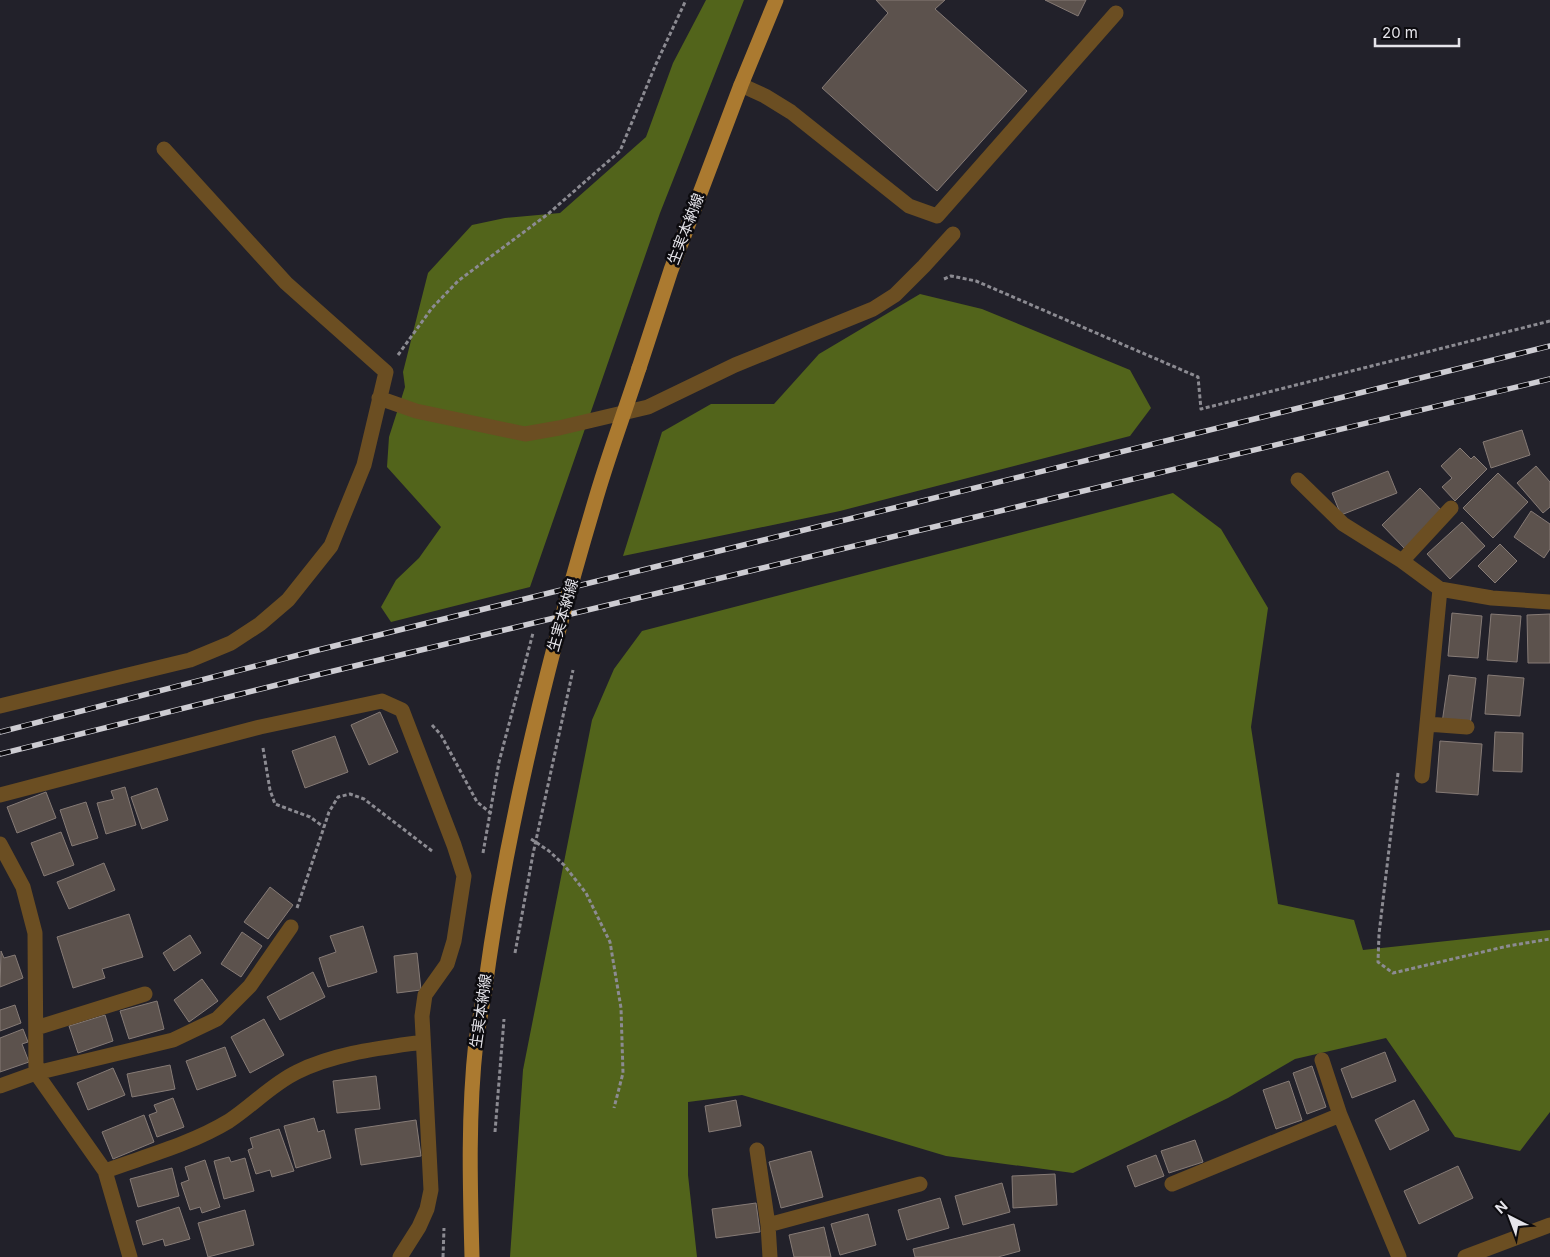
<svg xmlns="http://www.w3.org/2000/svg" width="1550" height="1257" font-family="Inter,'Noto Sans JP',sans-serif">
  <rect width="100%" height="100%" fill="#22212a"/>
  <path fill="#52641b" d="M 706,0 L 744,0 L 660,213 L 530,587 L 391,622 L 381,607 L 396,580 L 419,558 L 441,527 L 387,467 L 389,437 L 405,387 L 403,372 L 428,273 L 472,225 L 505,218 L 560,213 L 646,137 L 673,63 Z
    M 920,294 L 982,309 L 1130,370 L 1151,408 L 1130,436 L 840,511 L 623,556 L 662,432 L 711,404 L 774,404 L 819,354 Z
    M 1173,493 L 1221,529 L 1268,608 L 1251,727 L 1278,904 L 1354,920 L 1363,950 L 1550,930 L 1550,1112 L 1520,1151 L 1455,1137 L 1386,1038 L 1295,1059 L 1228,1098 L 1073,1173 L 946,1156 L 742,1095 L 688,1102 L 688,1175 L 697,1257 L 510,1257 L 523,1070 L 592,720 L 614,669 L 642,631 Z"/>
  <path fill="#5c524d" stroke="#867b76" d="M 876,0 L 945,0 L 935,9 L 1027,91 L 937,191 L 822,88 L 888,13 Z
    M 1045,0 L 1086,0 L 1078,16 Z
    M 1522,430 L 1530,455 L 1491,468 L 1483,442 Z
    M 1460,448 L 1471,459 L 1474,456 L 1487,469 L 1455,501 L 1442,487 L 1452,478 L 1441,466 Z
    M 1536,466 L 1550,482 L 1550,507 L 1543,513 L 1517,483 Z
    M 1388,471 L 1397,493 L 1341,515 L 1332,493 Z
    M 1498,473 L 1528,502 L 1493,538 L 1463,508 Z
    M 1420,488 L 1443,512 L 1405,549 L 1382,525 Z
    M 1531,511 L 1550,524 L 1550,549 L 1544,558 L 1514,537 Z
    M 1462,522 L 1485,546 L 1450,579 L 1427,554 Z
    M 1500,544 L 1517,561 L 1495,583 L 1478,566 Z
    M 1452,613 L 1482,616 L 1478,658 L 1448,656 Z
    M 1491,614 L 1521,616 L 1517,662 L 1487,660 Z
    M 1550,614 L 1550,663 L 1528,663 L 1527,615 Z
    M 1449,675 L 1476,678 L 1470,726 L 1442,723 Z
    M 1488,675 L 1524,678 L 1520,716 L 1485,714 Z
    M 380,712 L 398,752 L 369,765 L 351,725 Z
    M 1495,732 L 1523,733 L 1522,772 L 1493,771 Z
    M 335,736 L 348,772 L 305,788 L 292,751 Z
    M 1440,741 L 1482,744 L 1478,795 L 1436,792 Z
    M 125,787 L 136,825 L 106,834 L 97,803 L 114,799 L 111,791 Z
    M 157,788 L 168,820 L 142,829 L 131,797 Z
    M 46,792 L 56,818 L 17,833 L 7,807 Z
    M 86,802 L 98,838 L 72,846 L 60,810 Z
    M 61,832 L 74,865 L 44,876 L 31,843 Z
    M 104,863 L 115,890 L 69,909 L 57,882 Z
    M 270,887 L 293,905 L 268,939 L 244,922 Z
    M 129,914 L 143,957 L 102,969 L 105,978 L 73,988 L 57,937 Z
    M 363,926 L 377,972 L 328,987 L 319,958 L 336,952 L 330,936 Z
    M 242,932 L 262,946 L 241,977 L 221,964 Z
    M 190,935 L 201,953 L 174,971 L 163,953 Z
    M 1,951 L 4,958 L 15,955 L 23,978 L 0,987 Z
    M 417,953 L 421,990 L 397,993 L 394,956 Z
    M 313,972 L 325,997 L 280,1020 L 267,997 Z
    M 202,979 L 218,1001 L 189,1022 L 174,1000 Z
    M 157,1001 L 164,1029 L 129,1039 L 120,1011 Z
    M 15,1005 L 21,1023 L 0,1031 L 0,1010 Z
    M 105,1015 L 113,1041 L 78,1053 L 69,1026 Z
    M 264,1019 L 284,1055 L 250,1073 L 231,1037 Z
    M 23,1029 L 28,1042 L 22,1044 L 29,1062 L 0,1072 L 0,1038 Z
    M 225,1047 L 236,1076 L 197,1090 L 186,1061 Z
    M 1385,1052 L 1396,1081 L 1352,1098 L 1341,1069 Z
    M 170,1065 L 175,1089 L 132,1097 L 127,1074 Z
    M 1312,1066 L 1326,1107 L 1307,1114 L 1293,1073 Z
    M 113,1068 L 125,1095 L 88,1110 L 77,1083 Z
    M 376,1076 L 380,1109 L 337,1113 L 333,1081 Z
    M 1289,1081 L 1302,1120 L 1276,1129 L 1263,1090 Z
    M 173,1098 L 184,1127 L 157,1137 L 149,1115 L 157,1112 L 154,1105 Z
    M 736,1100 L 741,1126 L 709,1132 L 705,1106 Z
    M 1414,1100 L 1429,1130 L 1390,1150 L 1375,1120 Z
    M 144,1115 L 154,1142 L 113,1159 L 102,1132 Z
    M 314,1118 L 318,1132 L 324,1130 L 331,1158 L 296,1168 L 284,1126 Z
    M 416,1120 L 421,1156 L 361,1165 L 355,1129 Z
    M 279,1129 L 294,1171 L 272,1177 L 270,1170 L 256,1174 L 248,1150 L 253,1148 L 250,1138 Z
    M 1195,1140 L 1203,1162 L 1169,1173 L 1161,1151 Z
    M 811,1151 L 823,1197 L 781,1208 L 769,1162 Z
    M 1156,1155 L 1164,1176 L 1135,1187 L 1127,1166 Z
    M 229,1157 L 231,1162 L 245,1158 L 254,1191 L 224,1199 L 214,1161 Z
    M 205,1160 L 220,1207 L 202,1213 L 200,1207 L 190,1210 L 181,1183 L 189,1180 L 185,1167 Z
    M 1458,1166 L 1473,1198 L 1419,1224 L 1404,1191 Z
    M 172,1168 L 179,1196 L 138,1207 L 130,1179 Z
    M 1055,1174 L 1057,1205 L 1013,1208 L 1012,1176 Z
    M 1002,1183 L 1010,1212 L 963,1225 L 955,1196 Z
    M 940,1198 L 949,1228 L 907,1240 L 898,1210 Z
    M 756,1203 L 760,1232 L 716,1238 L 712,1209 Z
    M 179,1207 L 190,1239 L 165,1246 L 163,1239 L 143,1245 L 136,1221 Z
    M 245,1210 L 254,1245 L 208,1257 L 198,1223 Z
    M 868,1214 L 876,1245 L 840,1255 L 831,1224 Z
    M 1014,1224 L 1020,1251 L 998,1257 L 915,1257 L 913,1249 Z
    M 824,1227 L 831,1257 L 794,1257 L 789,1235 Z"/>
  <g fill="none" stroke-linecap="round" stroke-linejoin="round">
    <path stroke="#8c8b92" stroke-width="3" stroke-dasharray="4 2.5" stroke-linecap="butt" d="M 944,279 L 951,276 L 976,281 L 1198,377 L 1201,409 L 1550,321
      M 398,355 L 432,308 L 458,281 L 548,214 L 620,151 L 656,64 L 686,0
      M 432,725 L 441,735 L 477,802 L 492,814
      M 263,748 L 270,790 L 275,804 L 310,817 L 324,827
      M 1398,773 L 1379,934 L 1378,962 L 1393,973 L 1508,946 L 1550,939
      M 531,839 L 549,851 L 564,865 L 586,893 L 610,942 L 621,1008 L 623,1073 L 614,1108
      M 297,908 L 329,812 L 338,797 L 350,794 L 364,799 L 432,851
      M 495,1132 L 504,1019
      M 443,1257 L 444,1228"/>
    <path stroke="#6b4e22" stroke-width="15" d="M 741,85 L 765,96 L 791,112 L 909,206 L 937,216 L 1116,13
      M 379,398 L 416,411 L 525,434 L 559,428 L 648,407 L 735,365 L 873,309 L 895,295 L 924,266 L 953,234
      M 1298,480 L 1343,524 L 1402,561 L 1440,589 L 1492,598 L 1550,602
      M 1402,561 L 1451,508
      M 0,706 L 190,660 L 231,643 L 260,624 L 288,600 L 331,546 L 364,465 L 386,372 L 286,283 L 164,149
      M 1427,724 L 1467,727
      M 1422,776 L 1440,589
      M 0,795 L 260,727 L 382,701 L 402,710 L 454,845 L 464,876 L 454,941 L 447,964 L 425,995 L 422,1016 L 431,1190 L 427,1209 L 419,1227 L 400,1257
      M 0,844 L 23,887 L 35,933 L 36,1073 L 105,1171 L 130,1257
      M 36,1028 L 145,994
      M 1322,1060 L 1340,1115 L 1399,1257
      M 0,1086 L 36,1073 L 173,1040 L 217,1019 L 250,986 L 291,927
      M 757,1150 L 768,1225 L 770,1257
      M 105,1171 C 146,1156 191,1144 229,1121 C 252,1106 272,1084 297,1072 C 335,1053 381,1048 423,1042
      M 1172,1184 L 1340,1115
      M 768,1225 L 920,1184
      M 1465,1257 L 1550,1225"/>
    <path stroke="#ab7a30" stroke-width="15" d="M 639,368 L 671,270 L 741,85 L 776,0
      M 472,1257 C 470,1185 468,1113 476,1041 C 479,1023 482,1006 485,988"/>
    <g stroke="#cdccd2" stroke-width="5.5">
      <path id="rail" d="M 0,732 L 314,651 L 1550,346
        M 0,754 L 321,674 L 1550,379"/>
    </g>
    <use href="#rail" stroke="#0c0b0f" stroke-width="4" stroke-dasharray="11" stroke-linecap="butt"/>
    <path stroke="#8c8b92" stroke-width="3" stroke-dasharray="4 2.5" stroke-linecap="butt" d="M 483,853 L 499,762 L 533,633
      M 515,953 L 533,854 L 573,670"/>
    <path stroke="#ab7a30" stroke-width="15" d="M 485,988 C 507,824 547,663 594,505 C 607,459 624,414 639,368"/>
  </g>
  <g text-anchor="middle" stroke-width="5" stroke-linejoin="round" paint-order="stroke">
    <g font-size="15" fill="#e5e4ea" stroke="#0c0b0f">
      <text transform="translate(686 229) rotate(-69)" y="5">生実本納線</text>
      <text transform="translate(563 615) rotate(-74)" y="5">生実本納線</text>
      <text transform="translate(481 1011) rotate(-82)" y="5">生実本納線</text>
    </g>
  </g>
  <g transform="translate(1510 1217) rotate(318)" stroke="#0c0b0f" stroke-width="4" paint-order="stroke">
  <path d="M0-4L9 19L0 12L-9 19Z" fill="#e5e4ea"/>
  <text y="-8" font-size="14" font-weight="bold" text-anchor="middle" fill="#e5e4ea">N</text>
  </g>
  <path d="M1375 38v8h84v-8" fill="none" stroke="#e5e4ea" stroke-width="2.5"/>
  <text x="1382" y="38" font-size="15" fill="#e5e4ea" stroke="#0c0b0f" stroke-width="4" paint-order="stroke">20 m</text>
</svg>
